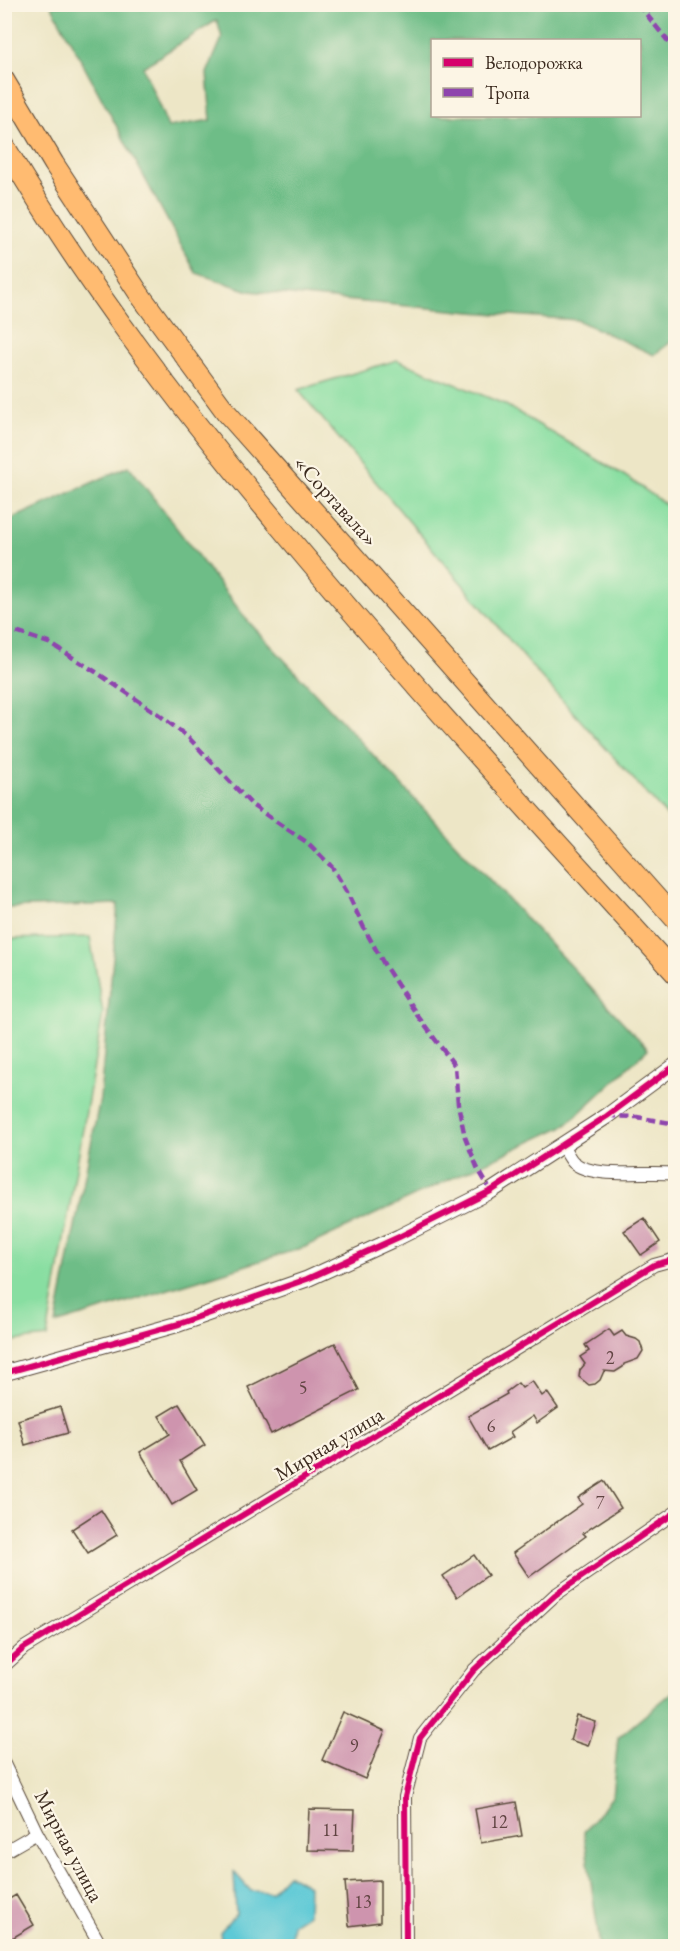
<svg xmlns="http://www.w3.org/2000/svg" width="680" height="1951" font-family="'EB Garamond',serif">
  <rect width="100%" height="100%" fill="#fcf5e5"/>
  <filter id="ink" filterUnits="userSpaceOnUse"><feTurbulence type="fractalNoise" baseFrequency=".0167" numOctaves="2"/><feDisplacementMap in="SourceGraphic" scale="12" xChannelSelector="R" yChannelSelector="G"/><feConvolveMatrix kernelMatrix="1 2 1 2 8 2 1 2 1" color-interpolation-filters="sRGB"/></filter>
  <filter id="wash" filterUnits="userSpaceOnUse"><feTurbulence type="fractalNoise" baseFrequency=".008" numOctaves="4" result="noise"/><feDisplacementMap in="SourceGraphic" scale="24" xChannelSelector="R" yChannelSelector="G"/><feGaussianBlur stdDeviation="1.35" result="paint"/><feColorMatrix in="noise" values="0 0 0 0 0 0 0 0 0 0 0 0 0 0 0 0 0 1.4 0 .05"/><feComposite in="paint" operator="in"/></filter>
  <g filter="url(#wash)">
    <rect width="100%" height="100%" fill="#ede6c6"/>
    <path fill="#88dea1" stroke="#628460" stroke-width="1.5" d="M 397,360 L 504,404 L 625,476 L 675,511 L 675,825 L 534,669 L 298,390 Z
      M 90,937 L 103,1013 L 47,1337 L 5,1342 L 5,939 Z"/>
    <path fill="#6ebd87" stroke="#547452" stroke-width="1.5" fill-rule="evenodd" d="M 51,5 L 675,5 L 675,339 L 654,355 L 577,320 L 471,312 L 249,291 L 196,273 ZM 217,20 L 222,38 L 207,73 L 211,120 L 168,127 L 143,67 ZM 432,40 L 640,40 L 640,116 L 432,116 Z
      M 129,466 L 247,620 L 648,1049 L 566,1125 L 305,1247 L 56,1324 L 100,1098 L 118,904 L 5,908 L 5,522 Z
      M 675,1690 L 675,1946 L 600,1946 L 584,1832 L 612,1797 L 618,1738 Z"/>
    <path fill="#5dc9d6" stroke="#4c7a7a" stroke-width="1.5" d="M 234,1872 L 251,1891 L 271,1892 L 288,1874 L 309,1886 L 308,1914 L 293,1924 L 290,1946 L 222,1946 L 220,1932 L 236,1914 Z"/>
    <g id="blocks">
      <path fill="#ce94ae" d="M 644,1218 L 660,1242 L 641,1255 L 624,1231 Z
        M 609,1329 L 614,1336 L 622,1331 L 626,1336 L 636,1339 L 640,1342 L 643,1351 L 638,1359 L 624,1364 L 623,1367 L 615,1372 L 604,1371 L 600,1380 L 595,1384 L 589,1385 L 579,1377 L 580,1370 L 585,1364 L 580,1357 L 589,1351 L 585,1345 Z
        M 335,1343 L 359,1390 L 271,1434 L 248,1387 Z
        M 532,1381 L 542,1396 L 547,1392 L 558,1408 L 537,1423 L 533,1416 L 510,1432 L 513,1437 L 488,1451 L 468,1416 L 507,1394 L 506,1392 L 518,1383 L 522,1388 Z
        M 179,1404 L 205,1445 L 180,1461 L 197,1490 L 172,1505 L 140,1452 L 170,1434 L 159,1416 Z
        M 60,1407 L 68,1433 L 25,1445 L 18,1420 Z
        M 604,1481 L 621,1508 L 583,1533 L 586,1536 L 529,1577 L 513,1553 L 582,1504 L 578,1498 Z
        M 101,1510 L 117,1535 L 88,1553 L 72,1529 Z
        M 474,1555 L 488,1575 L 457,1597 L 443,1576 Z
        M 343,1712 L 385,1731 L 365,1779 L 322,1760 Z
        M 577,1716 L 596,1722 L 588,1746 L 570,1740 Z
        M 516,1802 L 522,1836 L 481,1843 L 475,1809 Z
        M 309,1809 L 355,1810 L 353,1851 L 307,1850 Z
        M 380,1880 L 380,1922 L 349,1926 L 345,1882 Z
        M 16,1895 L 34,1925 L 9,1940 L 4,1932 L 4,1902 Z"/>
    </g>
  </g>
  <g filter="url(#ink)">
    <use href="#blocks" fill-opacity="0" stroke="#564637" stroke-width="1.5"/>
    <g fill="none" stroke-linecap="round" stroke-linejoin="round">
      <g stroke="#564637" stroke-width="14">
        <path id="minor" d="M 563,1146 C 566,1151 569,1158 573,1162 C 593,1180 649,1170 676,1174
          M 4,1666 L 24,1648 L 70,1620 L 654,1265 L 676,1259
          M 4,1764 L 37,1833 L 101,1946
          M 4,1852 L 37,1833
          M 406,1946 L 405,1797 L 420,1738 L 474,1670 L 555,1595 L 676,1512"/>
      </g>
      <g stroke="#564637" stroke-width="17">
        <path id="tertiary" d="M 4,1373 L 179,1324 L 307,1279 L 399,1237 L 491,1191 L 607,1116 L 676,1065"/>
      </g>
      <g stroke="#564637" stroke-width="22">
        <path id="trunk" d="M 4,80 L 54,164 L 140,295 L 226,412 L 676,920
          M 4,145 C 84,282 180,407 281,528 C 408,681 543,827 676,974"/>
      </g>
      <use href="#minor" stroke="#fff" stroke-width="12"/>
      <use href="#tertiary" stroke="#fff" stroke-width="15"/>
      <use href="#trunk" stroke="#ffbb71" stroke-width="20"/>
      <path stroke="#8e44ad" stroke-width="4.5" stroke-dasharray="9 4.5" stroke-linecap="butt" d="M 638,4 L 676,51
        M 4,328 L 8,333
        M 4,628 L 49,643 L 96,672 L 158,714 L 189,738 L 253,806 L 308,843 L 332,867 L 347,892 L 364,928 L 385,966 L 417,1015 L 455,1066 L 458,1104 L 465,1137 L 477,1167 L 491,1191
        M 607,1116 L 637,1117 L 676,1124"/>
      <g stroke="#fcf5e5" stroke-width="10">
        <path id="cycleway" d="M 4,1373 L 179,1324 L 307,1279 L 399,1237 L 491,1191 L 607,1116 L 676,1065
          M 4,1666 L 24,1648 L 70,1620 L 654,1265 L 676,1259
          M 406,1946 L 405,1797 L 420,1738 L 474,1670 L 555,1595 L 676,1512"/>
      </g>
      <use href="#cycleway" stroke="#d6006c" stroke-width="6"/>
    </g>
  </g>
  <g text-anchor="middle" stroke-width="4.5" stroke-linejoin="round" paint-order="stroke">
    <g font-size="18" fill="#604442">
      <text x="610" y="1364">2</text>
      <text x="303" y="1394">5</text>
      <text x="491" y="1432">6</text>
      <text x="600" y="1509">7</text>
      <text x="354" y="1752">9</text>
      <text x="499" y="1828">12</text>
      <text x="331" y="1836">11</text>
      <text x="363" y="1908">13</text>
    </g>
    <g font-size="21" fill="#3b2a1e" stroke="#fcf5e5">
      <text transform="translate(336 501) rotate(48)" y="7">«Сортавала»</text>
      <text transform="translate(329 1444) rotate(-31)" y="7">Мирная улица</text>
      <text transform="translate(69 1846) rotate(62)" y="7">Мирная улица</text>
    </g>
  </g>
  <rect width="680" height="1951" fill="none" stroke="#fcf5e5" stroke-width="24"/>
  <rect x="431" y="39" width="210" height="78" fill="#fcf5e5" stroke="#afa495" stroke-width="1.5"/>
  <rect x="443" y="58" width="30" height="9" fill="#d6006c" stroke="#afa495" stroke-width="1.5"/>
  <text x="485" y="69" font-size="18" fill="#3b2a1e">Велодорожка</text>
  <rect x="443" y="88" width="30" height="9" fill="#8e44ad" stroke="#afa495" stroke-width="1.5"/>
  <text x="485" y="99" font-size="18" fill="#3b2a1e">Тропа</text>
</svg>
